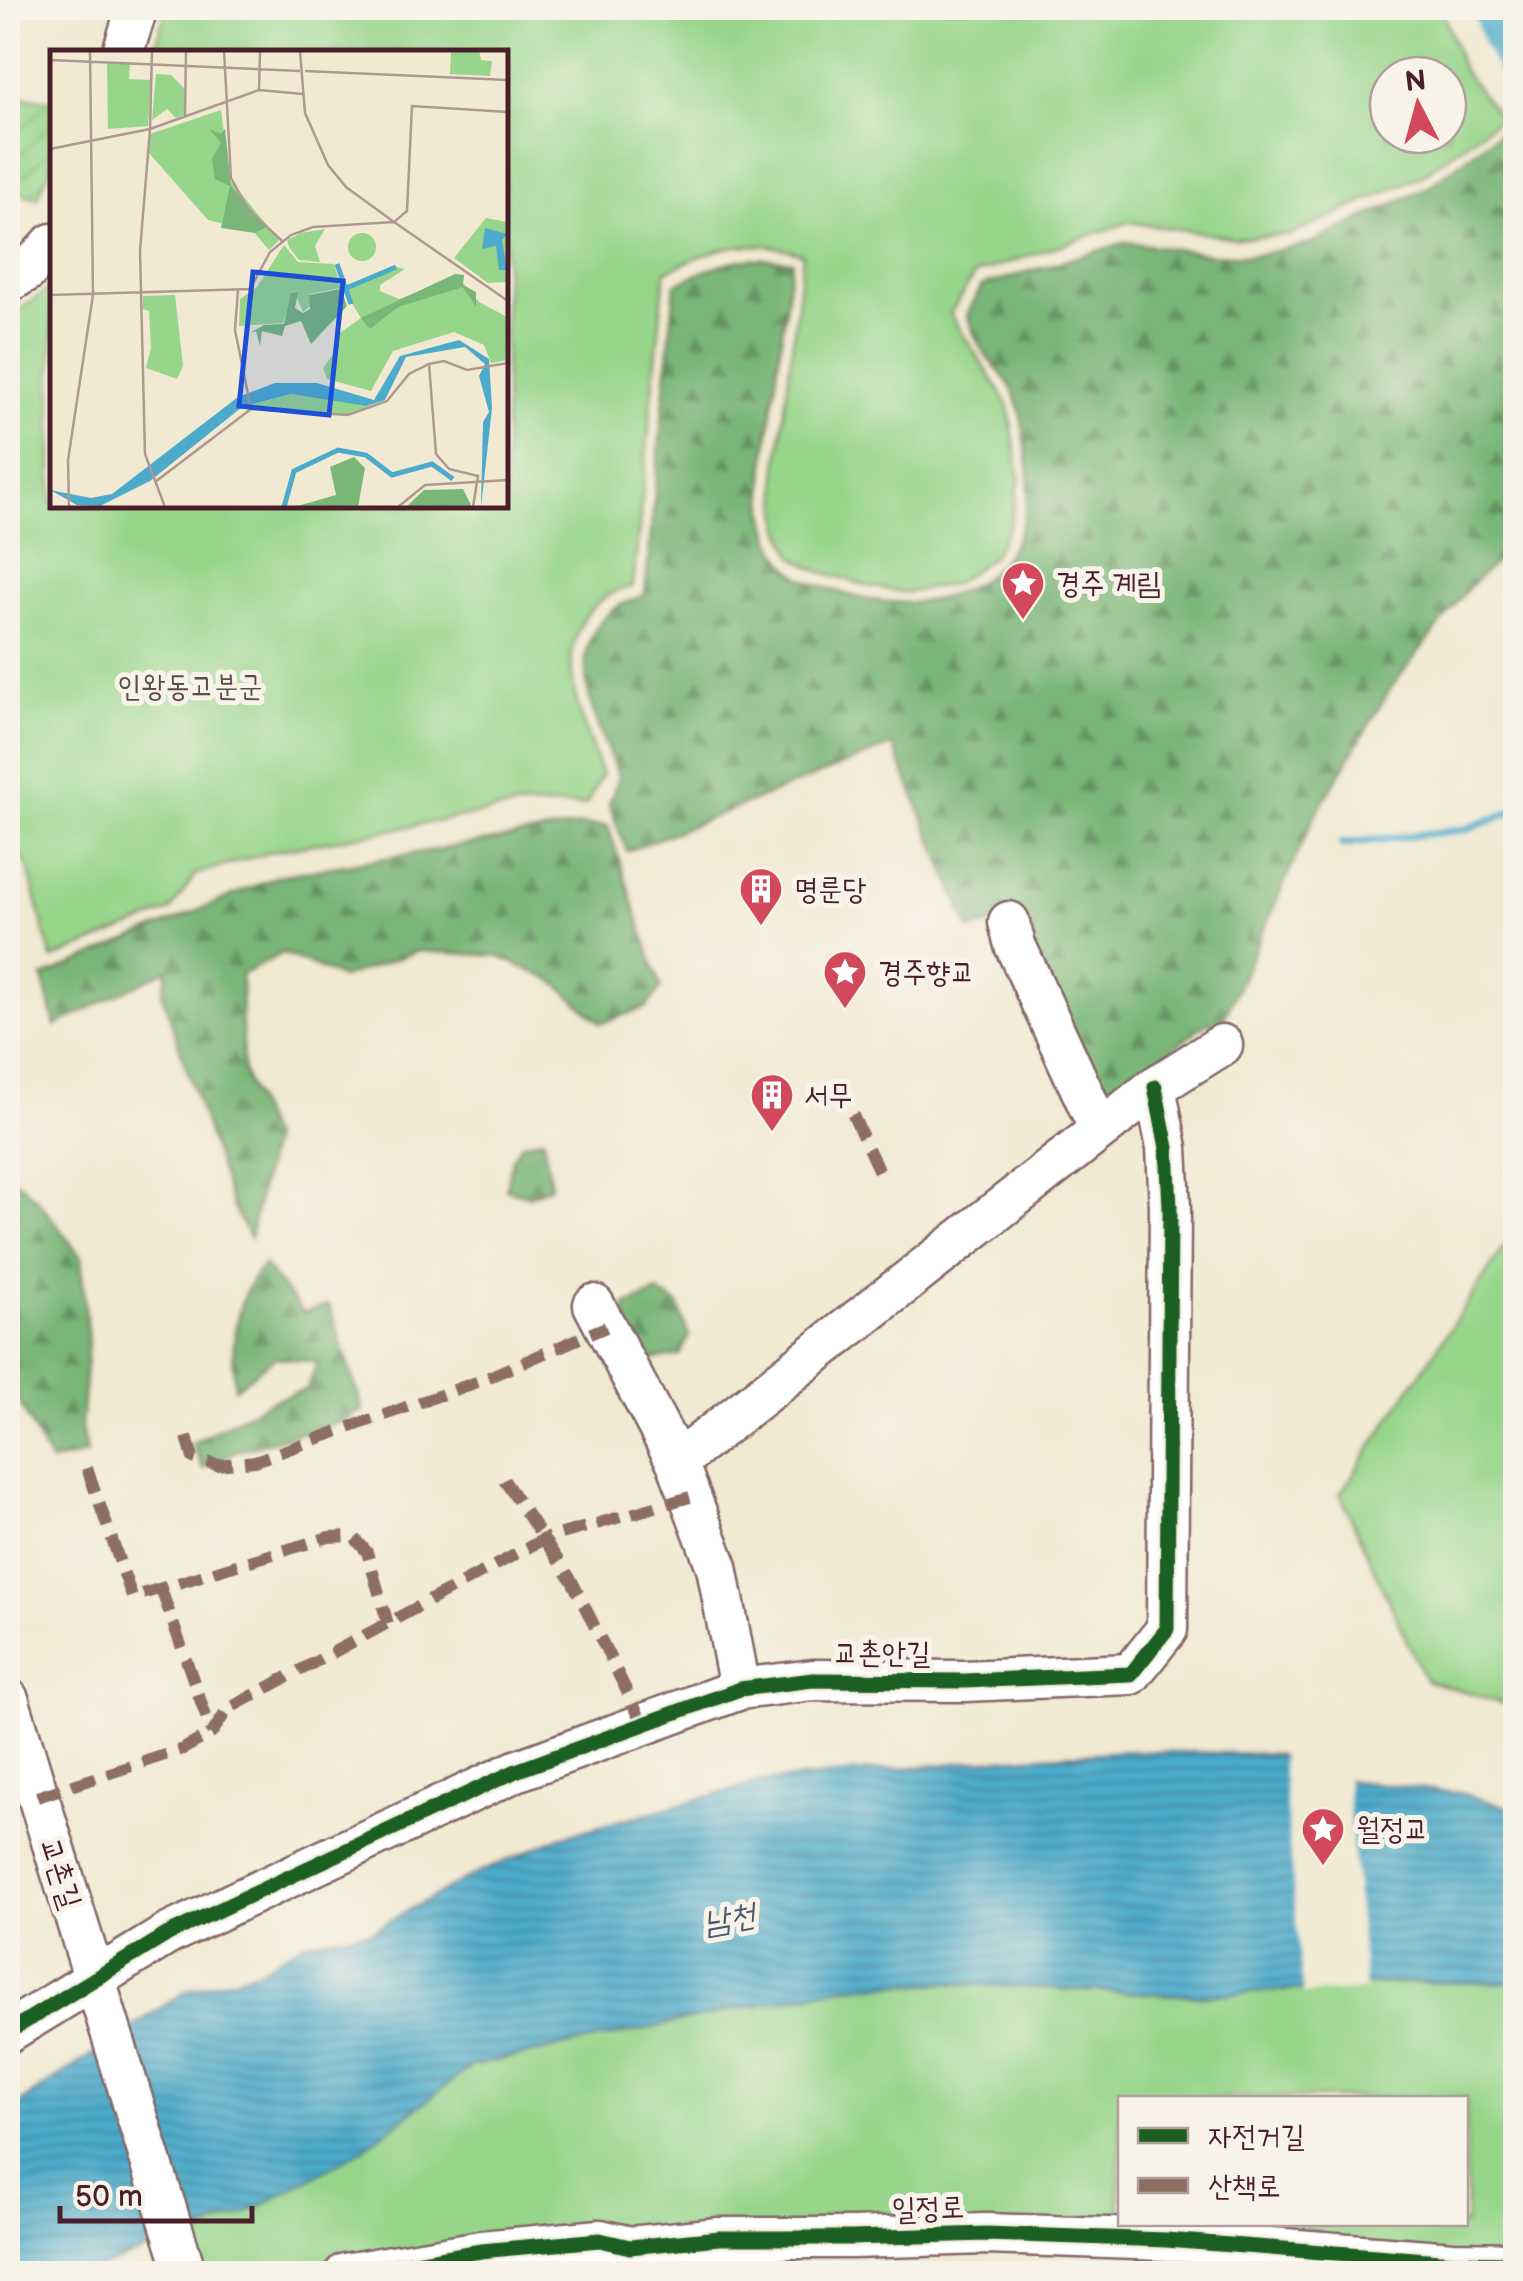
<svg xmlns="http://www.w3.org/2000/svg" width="1523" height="2281" font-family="'Balsamiq Sans','Poor Story',sans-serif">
  <defs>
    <pattern id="forest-firs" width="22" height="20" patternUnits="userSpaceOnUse" patternTransform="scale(2.5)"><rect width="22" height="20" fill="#79b677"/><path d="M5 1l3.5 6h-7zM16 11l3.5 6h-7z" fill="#659362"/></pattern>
    <pattern id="garden-furrows" width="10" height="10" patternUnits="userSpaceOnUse" patternTransform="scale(2.5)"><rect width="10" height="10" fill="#97d58b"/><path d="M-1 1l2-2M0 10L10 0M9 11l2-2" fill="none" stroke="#84b678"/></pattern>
    <pattern id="water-rules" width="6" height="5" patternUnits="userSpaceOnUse" patternTransform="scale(2.5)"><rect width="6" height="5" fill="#4caaca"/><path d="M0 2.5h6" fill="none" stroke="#418aa4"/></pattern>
  </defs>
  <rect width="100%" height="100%" fill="#f7f3e8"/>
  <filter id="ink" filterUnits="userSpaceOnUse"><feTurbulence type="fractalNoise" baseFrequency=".01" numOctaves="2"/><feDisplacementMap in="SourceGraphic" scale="20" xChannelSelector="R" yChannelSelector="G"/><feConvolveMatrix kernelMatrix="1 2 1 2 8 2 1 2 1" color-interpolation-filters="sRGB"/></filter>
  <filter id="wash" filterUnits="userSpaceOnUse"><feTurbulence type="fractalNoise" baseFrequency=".0048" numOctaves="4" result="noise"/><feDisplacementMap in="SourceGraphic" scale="40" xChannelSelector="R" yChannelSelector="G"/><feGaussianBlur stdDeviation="2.25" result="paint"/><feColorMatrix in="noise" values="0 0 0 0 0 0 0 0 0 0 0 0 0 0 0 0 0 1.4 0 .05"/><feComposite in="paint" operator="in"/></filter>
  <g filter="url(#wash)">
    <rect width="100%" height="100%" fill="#f1e9d2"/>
    <path fill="#97d58b" stroke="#707a5b" stroke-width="2.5" fill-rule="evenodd" d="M 166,8 L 1442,8 L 1462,69 L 1500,118 L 1421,176 L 1291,235 L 1236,238 L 1129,222 L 975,274 L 950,314 L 1008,404 L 1020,479 L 1010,525 L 992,557 L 953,584 L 905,593 L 864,585 L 816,570 L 793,556 L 780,524 L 777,474 L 803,254 C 747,235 716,248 665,272 L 633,586 C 624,589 612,592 604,598 C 544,641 582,720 602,774 L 586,805 L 517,807 L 274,851 L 196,874 L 170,911 L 52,959 L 27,865 L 8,844 L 8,317 L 52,287 L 52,505 L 505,505 L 505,52 L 154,52 ZM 1388,75 L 1448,75 L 1448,135 L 1388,135 Z
      M 1515,1231 L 1515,1707 L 1425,1680 L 1340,1494 Z
      M 1515,1982 L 1515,2263 L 1024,2235 L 345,2273 L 186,2274 L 176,2241 L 244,2215 L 472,2066 L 843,1987 L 942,1983 L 1201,1996 L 1396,1983 ZM 1120,2098 L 1466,2098 L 1466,2224 L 1120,2224 Z"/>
    <path fill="url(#forest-firs)" stroke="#626a51" stroke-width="2.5" d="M 1504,129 L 1515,147 L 1515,543 L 1468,588 L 1390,689 L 1314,817 L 1219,1029 L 1209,1021 L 1101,1103 L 1012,918 L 970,930 L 893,745 L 627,851 L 609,804 L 619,777 C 598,727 557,647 617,607 C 625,602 636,599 645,594 L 675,285 C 718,263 743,253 792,261 C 785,306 780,351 774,396 C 769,441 755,495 772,539 C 787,576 802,580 839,592 C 930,622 1027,589 1029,480 C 1029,464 1022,412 1016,398 C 1010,380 991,365 981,348 C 975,338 971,325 967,314 L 982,286 L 1127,242 L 1209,254 L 1251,256 L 1310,244 L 1427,188 Z
      M 586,825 L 608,826 L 661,988 L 647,1007 L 601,1023 L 554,981 L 498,956 L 417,951 L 342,978 L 283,953 L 241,975 L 243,1071 L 271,1140 L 250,1238 L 232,1206 L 162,994 L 168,969 L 55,1026 L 43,977 L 278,876 Z
      M 543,1138 L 551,1186 L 530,1196 L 506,1189 L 512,1158 L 522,1143 Z
      M 8,1173 L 38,1200 L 81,1257 L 88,1342 L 81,1426 L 86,1454 L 50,1462 L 8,1380 Z
      M 264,1265 L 303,1313 L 329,1305 L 363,1410 L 344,1421 L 236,1451 L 203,1468 L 192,1443 L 271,1401 L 307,1389 L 318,1362 L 275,1357 L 235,1388 C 231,1346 233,1296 264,1265 Z
      M 658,1292 L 678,1304 L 689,1336 L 680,1355 L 645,1361 L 629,1334 L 625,1306 Z"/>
    <path fill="url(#garden-furrows)" stroke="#707a5b" stroke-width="2.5" d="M 8,96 L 52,100 L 52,165 L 38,198 L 8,189 Z"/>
    <path fill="url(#water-rules)" stroke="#4b647a" stroke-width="2.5" d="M 1128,1751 L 1274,1754 L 1350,1781 L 1460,1793 L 1515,1809 L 1515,1982 L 1396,1983 L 1201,1996 L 942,1983 L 843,1987 L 472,2066 L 359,2152 L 244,2215 L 84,2273 L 8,2274 L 8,2111 L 186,1991 L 255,1972 L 307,1941 L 371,1931 L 467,1878 L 560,1837 L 762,1782 L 996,1759 Z"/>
    <path fill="#f1e9d2" d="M 1281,1751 L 1346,1774 L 1365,1990 L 1303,1994 Z"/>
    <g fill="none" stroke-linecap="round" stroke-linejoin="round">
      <path stroke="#4caaca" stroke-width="8" d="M 1342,844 L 1467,829 L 1516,810"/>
      <path stroke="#4caaca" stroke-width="28" d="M 1486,8 L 1496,38 L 1516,75"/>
    </g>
  </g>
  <g filter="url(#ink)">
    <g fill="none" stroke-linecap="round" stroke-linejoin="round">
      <g stroke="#846665" stroke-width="45">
        <path id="minor" d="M 123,52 L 137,8
          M 8,282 L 27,271 L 52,244
          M 1009,922 L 1015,945 L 1100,1130
          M 594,1305 L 677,1462 L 717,1567 L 740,1689
          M 677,1462 L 1155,1087 L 1222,1045
          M 8,1699 L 186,2274
          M 8,2032 L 168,1934 L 244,1898 L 516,1771 L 740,1689 L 813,1680 L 965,1681 L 1131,1674 L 1167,1629 L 1170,1207 L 1167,1148 L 1155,1087
          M 345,2274 L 481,2251 L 600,2240 L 630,2247 L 719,2238 L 851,2238 L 987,2234 L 1166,2240 L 1453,2262 L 1516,2263"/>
      </g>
      <use href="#minor" stroke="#fff" stroke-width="40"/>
      <path stroke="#8d6e63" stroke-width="12" stroke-dasharray="25 12" stroke-linecap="butt" d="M 837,1081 L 881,1176
        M 187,1437 L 193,1458 L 217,1465 L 255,1461 L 477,1382 L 606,1327
        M 87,1468 L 132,1597 L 329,1537 L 353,1536 L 367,1552 L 388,1624
        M 504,1480 L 572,1581 L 643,1724
        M 161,1589 L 212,1733
        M 37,1797 L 183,1749 L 212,1733 L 228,1709 L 544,1539 L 690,1497"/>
      <g stroke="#f7f3e8" stroke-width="21">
        <path id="cycleway" d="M 8,2032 L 168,1934 L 244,1898 L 516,1771 L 740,1689 L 813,1680 L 965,1681 L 1131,1674 L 1167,1629 L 1170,1207 L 1167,1148 L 1155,1087
          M 345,2274 L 481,2251 L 600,2240 L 630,2247 L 719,2238 L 851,2238 L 987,2234 L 1166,2240 L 1453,2262 L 1516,2263"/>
      </g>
      <use href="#cycleway" stroke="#1b5e20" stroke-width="15"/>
    </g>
  </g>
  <defs>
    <g id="sight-pin" transform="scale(2.25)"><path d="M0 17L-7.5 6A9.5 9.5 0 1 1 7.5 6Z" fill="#d1495b" stroke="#f7f3e8"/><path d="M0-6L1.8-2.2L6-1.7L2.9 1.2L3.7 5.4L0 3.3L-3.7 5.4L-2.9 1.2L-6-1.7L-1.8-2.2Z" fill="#fff"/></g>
    <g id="building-pin" transform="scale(2.25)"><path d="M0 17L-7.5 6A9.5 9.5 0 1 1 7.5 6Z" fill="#d1495b" stroke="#f7f3e8"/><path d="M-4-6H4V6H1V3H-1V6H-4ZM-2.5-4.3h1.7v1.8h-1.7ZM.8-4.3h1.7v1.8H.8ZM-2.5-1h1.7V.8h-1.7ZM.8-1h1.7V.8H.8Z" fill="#fff"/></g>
  </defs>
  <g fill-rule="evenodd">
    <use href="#sight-pin" x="1023" y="583"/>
    <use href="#building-pin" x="761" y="889"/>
    <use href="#sight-pin" x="845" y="972"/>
    <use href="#building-pin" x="772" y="1095"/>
    <use href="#sight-pin" x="1323" y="1829"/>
  </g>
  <g text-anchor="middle" stroke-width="10" stroke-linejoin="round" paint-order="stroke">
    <g font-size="30" fill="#4a1f2b" stroke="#f7f3e8" text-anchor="start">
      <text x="1056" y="593">경주 계림</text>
      <text x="794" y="899">명룬당</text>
      <text x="878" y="982">경주향교</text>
      <text x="804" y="1105">서무</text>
      <text x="1356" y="1839">월정교</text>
    </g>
    <g font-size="30" fill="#5d4c43" stroke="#f7f3e8">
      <text x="190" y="696">인왕동고분군</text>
    </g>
    <g font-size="30" fill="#4a1f2b" stroke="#f7f3e8">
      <text x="882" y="1663">교촌안길</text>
      <text transform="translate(61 1873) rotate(72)" y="10">교촌길</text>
      <text transform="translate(928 2208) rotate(-2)" y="10">일정로</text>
    </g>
    <g font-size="32" font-style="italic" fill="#4b576b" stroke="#f7f3e8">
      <text transform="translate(729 1918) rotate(-10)" y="11">남천</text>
    </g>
  </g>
  <g transform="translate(50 50)">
    <rect width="458" height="458" fill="#f1e9d2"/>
    <path d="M 401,1 L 429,1 L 431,10 L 442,11 L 440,26 L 400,24 ZM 57,13 L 80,13 L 79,29 L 101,30 L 98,76 L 58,79 ZM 106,24 L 121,25 L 134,38 L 134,65 L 126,68 L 117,59 L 102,70 ZM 171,60 L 180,130 L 229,190 L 219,200 L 203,181 L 158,170 L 99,103 L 100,84 ZM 436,168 L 457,172 L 457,232 L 438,233 L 404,208 ZM 275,179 L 265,196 L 270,212 L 249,210 L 239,197 L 237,190 L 251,183 ZM 234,195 L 248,212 L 284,214 L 291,238 L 259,244 L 260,256 L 253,262 L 244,241 L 233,273 L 189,276 L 190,249 L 207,237 ZM 346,217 L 355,219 L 330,235 L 330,241 L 349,249 L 414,225 L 412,232 L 429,252 L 457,267 L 458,310 L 441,313 L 434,295 L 404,282 L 343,301 L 321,341 L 277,329 L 273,318 L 286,301 L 287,285 L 311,268 L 294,240 ZM 125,245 L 133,316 L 127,329 L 96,318 L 101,298 L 99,261 L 93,259 L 93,246 ZM 241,344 L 296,349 L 318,356 L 298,365 L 200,355 Z" fill="#97d58b"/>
    <path d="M 159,79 L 171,84 L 175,79 L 181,136 L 216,177 L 205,183 L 171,178 L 180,136 L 165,129 L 162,109 L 171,93 ZM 405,224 L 414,225 L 413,235 L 426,242 L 426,257 L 413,237 L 348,257 L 320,279 L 311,268 ZM 291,239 L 297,256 L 261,294 L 251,271 L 235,276 L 232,286 L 212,281 L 210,296 L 206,281 L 200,283 L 214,275 L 234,274 L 241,243 L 248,242 L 245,258 L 253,263 L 260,259 L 259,245 ZM 304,407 L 315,418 L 308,457 L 244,457 L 286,445 L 280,417 ZM 413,439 L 422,457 L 356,457 L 374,440 Z" fill="#79b677"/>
    <path d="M298 197a14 14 0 1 1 28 0a14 14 0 1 1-28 0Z" fill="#97d58b"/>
    <path d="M 435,178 L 457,184 L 452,190 L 457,220 L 449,220 L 446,196 L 432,199 ZM 409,290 L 439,309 L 442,358 L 431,457 L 433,372 L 439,362 L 429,326 L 435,314 L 415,297 L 356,307 L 335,350 L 317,356 L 241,344 L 192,357 L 100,431 L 50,456 L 27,455 L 0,440 L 41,448 L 62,444 L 188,347 L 225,333 L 267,333 L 324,350 L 350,306 Z" fill="#4caaca"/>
    <path fill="none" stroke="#4caaca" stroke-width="5" d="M 287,214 L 301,254M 294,239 L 346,217M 234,457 L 244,421 L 288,400 L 316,405 L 342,425 L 382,414 L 403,429"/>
    <path fill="none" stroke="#ae988f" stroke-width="2.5" d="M 174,1 L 181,128 L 198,159 L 232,191M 250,1 L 255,63 L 278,115 L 296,137 L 344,172 L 357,161 L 362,56 L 458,62M 0,10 L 250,21M 255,21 L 458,30M 209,40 L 210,1M 135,66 L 136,1M 100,79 L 102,1M 100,79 L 90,201 L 95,404 L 115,457M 0,99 L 100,79 L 209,40 L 253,44M 188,240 L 185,280 L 201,359M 0,245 L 200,239 L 220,202 L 241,185 L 263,177 L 344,172 L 458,251M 379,314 L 386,404 L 399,419 L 428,426 L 423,457M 105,432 L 201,359 L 298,365 L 337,351 L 359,324 L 379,314 L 394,311 L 417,320 L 458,313M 19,457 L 18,410 L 43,245 L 40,1M 348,457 L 375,435 L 458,430"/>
    <path fill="#1d4ed8" fill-opacity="0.15" stroke="#1d4ed8" stroke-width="5" d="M 203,222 L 293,231 L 279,365 L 189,356 Z"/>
    <rect width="458" height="458" fill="none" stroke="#4a1f2b" stroke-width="5"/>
  </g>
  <rect width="1523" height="2281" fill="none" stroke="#f7f3e8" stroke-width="40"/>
  <rect x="1118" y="2096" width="350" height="130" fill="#f7f3e8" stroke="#b29e9c" stroke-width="2.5"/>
  <rect x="1138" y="2128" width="50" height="15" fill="#1b5e20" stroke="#b29e9c" stroke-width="2.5"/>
  <text x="1208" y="2146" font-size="30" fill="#4a1f2b">자전거길</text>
  <rect x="1138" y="2178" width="50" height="15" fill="#8d6e63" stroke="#b29e9c" stroke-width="2.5"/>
  <text x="1208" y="2196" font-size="30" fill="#4a1f2b">산책로</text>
  <g transform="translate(1418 105) rotate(354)"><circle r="48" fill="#f7f3e8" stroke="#b29e9c" stroke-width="2.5"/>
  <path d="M0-8L18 38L0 25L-18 38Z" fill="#d1495b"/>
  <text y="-15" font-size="28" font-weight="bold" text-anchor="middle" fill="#4a1f2b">N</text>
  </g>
  <path d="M60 2206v15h192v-15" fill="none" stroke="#4a1f2b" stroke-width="5"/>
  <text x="75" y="2206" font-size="30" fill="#4a1f2b" stroke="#f7f3e8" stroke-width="8" paint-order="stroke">50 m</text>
</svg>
